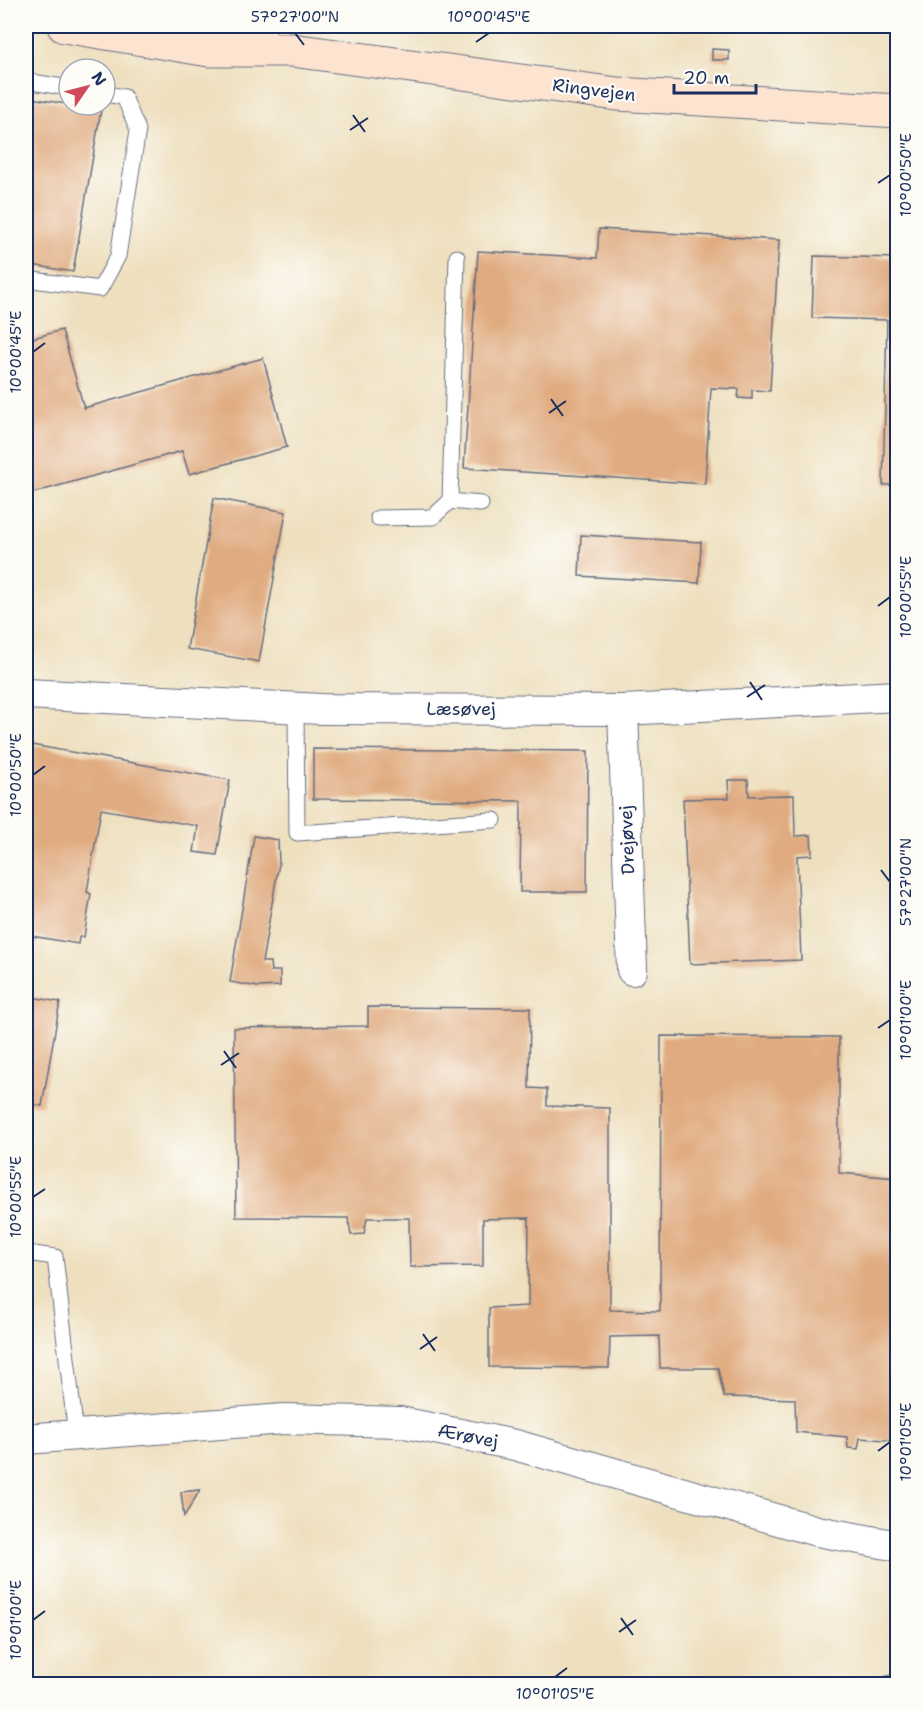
<svg xmlns="http://www.w3.org/2000/svg" width="923" height="1710" font-family="'Shantell Sans',sans-serif">
  <rect width="100%" height="100%" fill="#fdfcf7"/>
  <filter id="ink" filterUnits="userSpaceOnUse"><feTurbulence type="fractalNoise" baseFrequency=".0167" numOctaves="2"/><feDisplacementMap in="SourceGraphic" scale="12" xChannelSelector="R" yChannelSelector="G"/><feConvolveMatrix kernelMatrix="1 2 1 2 8 2 1 2 1" color-interpolation-filters="sRGB"/></filter>
  <filter id="wash" filterUnits="userSpaceOnUse"><feTurbulence type="fractalNoise" baseFrequency=".008" numOctaves="4" result="noise"/><feDisplacementMap in="SourceGraphic" scale="24" xChannelSelector="R" yChannelSelector="G"/><feGaussianBlur stdDeviation="1.35" result="paint"/><feColorMatrix in="noise" values="0 0 0 0 0 0 0 0 0 0 0 0 0 0 0 0 0 1.4 0 .05"/><feComposite in="paint" operator="in"/></filter>
  <g filter="url(#wash)">
    <rect width="100%" height="100%" fill="#eedfbe"/>
    <g id="blocks">
      <path fill="#e0ab80" d="M 712,49 L 729,50 L 729,60 L 712,60 Z
        M 26,97 L 101,110 L 73,272 L 26,264 Z
        M 599,229 L 779,240 L 770,391 L 752,390 L 752,399 L 738,398 L 739,389 L 711,388 L 705,484 L 464,468 L 478,251 L 597,258 Z
        M 814,256 L 898,258 L 898,485 L 883,485 L 887,320 L 812,318 Z
        M 62,330 L 84,408 L 263,358 L 287,447 L 189,474 L 182,451 L 26,495 L 26,340 Z
        M 214,498 L 286,512 L 259,662 L 187,649 Z
        M 581,535 L 701,542 L 699,583 L 579,576 Z
        M 26,744 L 230,780 L 217,855 L 194,852 L 198,826 L 101,809 L 87,892 L 91,894 L 84,937 L 79,937 L 78,944 L 26,935 Z
        M 313,749 L 588,751 L 587,892 L 520,892 L 521,801 L 313,799 Z
        M 728,780 L 748,780 L 749,796 L 794,795 L 795,836 L 811,835 L 812,855 L 797,856 L 801,960 L 690,964 L 683,799 L 729,798 Z
        M 254,836 L 278,840 L 279,863 L 262,962 L 270,962 L 271,971 L 280,971 L 280,986 L 258,987 L 230,982 Z
        M 26,996 L 60,1002 L 42,1106 L 26,1103 Z
        M 368,1007 L 530,1008 L 529,1088 L 547,1089 L 547,1106 L 610,1108 L 610,1310 L 660,1311 L 661,1036 L 839,1037 L 839,1173 L 898,1178 L 898,1441 L 860,1438 L 858,1449 L 848,1448 L 847,1437 L 796,1432 L 795,1399 L 724,1397 L 718,1368 L 660,1368 L 659,1336 L 610,1337 L 609,1368 L 489,1367 L 489,1308 L 528,1306 L 529,1218 L 483,1219 L 483,1266 L 410,1267 L 409,1218 L 367,1218 L 364,1234 L 351,1235 L 348,1218 L 236,1217 L 234,1028 L 368,1026 Z
        M 200,1490 L 184,1517 L 181,1492 Z
        M 898,1673 L 898,1684 L 860,1684 Z"/>
    </g>
  </g>
  <g filter="url(#ink)">
    <use href="#blocks" fill-opacity="0" stroke="#656d80" stroke-width="1.5"/>
    <g fill="none" stroke-linecap="round" stroke-linejoin="round">
      <g stroke="#656d80" stroke-width="17">
        <path id="lane" d="M 26,81 L 69,88
          M 457,257 L 450,501 L 481,504
          M 26,279 L 100,289 L 118,256 L 138,130 L 124,97 L 105,94
          M 378,518 L 433,517 L 450,501
          M 296,707 L 297,833 L 494,820
          M 26,1253 L 55,1257 L 76,1435"/>
      </g>
      <g stroke="#656d80" stroke-width="32">
        <path id="street" d="M 26,694 L 322,709 L 623,710 L 898,696
          M 623,710 L 632,970
          M 26,1439 L 284,1419 L 400,1422 L 515,1445 L 817,1531 L 898,1546"/>
      </g>
      <g stroke="#656d80" stroke-width="35">
        <path id="secondary" d="M 64,26 L 209,50 L 292,50 L 617,94 L 898,111
          M 214,26 L 262,41"/>
      </g>
      <use href="#lane" stroke="#fff" stroke-width="15"/>
      <use href="#street" stroke="#fff" stroke-width="30"/>
      <use href="#secondary" stroke="#fde4d1" stroke-width="33"/>
    </g>
  </g>
  <path fill="none" stroke="#1b2f5e" stroke-width="2" d="M 295,33 L 304,45M 476,42 L 489,33M 353,115 L 365,132M 350,130 L 368,118M 878,183 L 890,175M 33,352 L 45,343M 551,399 L 563,416M 549,413 L 566,401M 878,606 L 890,597M 750,682 L 762,700M 747,697 L 765,685M 33,775 L 45,766M 881,870 L 890,882M 878,1028 L 890,1020M 224,1051 L 236,1068M 221,1065 L 239,1053M 33,1197 L 45,1189M 423,1334 L 435,1351M 420,1349 L 437,1337M 878,1451 L 890,1442M 621,1618 L 633,1635M 33,1620 L 45,1611M 619,1632 L 636,1620M 555,1677 L 567,1668"/>
  <g text-anchor="middle" stroke-width="4.5" stroke-linejoin="round" paint-order="stroke">
    <g font-size="18" fill="#1b2f5e" stroke="#fdfcf7">
      <text transform="translate(594 90) rotate(7)" y="6">Ringvejen</text>
      <text x="461" y="715">Læsøvej</text>
      <text transform="translate(627 840) rotate(-92)" y="6">Drejøvej</text>
      <text transform="translate(468 1436) rotate(11)" y="6">Ærøvej</text>
    </g>
  </g>
  <rect width="923" height="1710" fill="none" stroke="#fdfcf7" stroke-width="66"/>
  <g transform="translate(87 87) rotate(55)"><circle r="28" fill="#fdfcf7" stroke="#a3aaba" stroke-width="1.5"/>
  <path d="M0-4.5L10 22L0 15L-10 22Z" fill="#d1495b"/>
  <text y="-9" font-size="16" font-weight="bold" text-anchor="middle" fill="#1b2f5e">N</text>
  </g>
  <path d="M674 84v9h82v-9" fill="none" stroke="#1b2f5e" stroke-width="3"/>
  <text x="683" y="84" font-size="18" fill="#1b2f5e" stroke="#fdfcf7" stroke-width="4.5" paint-order="stroke">20 m</text>
  <rect x="33" y="33" width="857" height="1644" fill="none" stroke="#1b2f5e" stroke-width="2"/>
  <g font-size="15" text-anchor="middle" fill="#1b2f5e">
    <text x="295" y="22">57°27'00"N</text>
    <text x="489" y="22">10°00'45"E</text>
    <text transform="translate(906 175) rotate(-90)" y="5">10°00'50"E</text>
    <text transform="translate(16 352) rotate(-90)" y="5">10°00'45"E</text>
    <text transform="translate(906 597) rotate(-90)" y="5">10°00'55"E</text>
    <text transform="translate(16 775) rotate(-90)" y="5">10°00'50"E</text>
    <text transform="translate(906 882) rotate(-90)" y="5">57°27'00"N</text>
    <text transform="translate(906 1020) rotate(-90)" y="5">10°01'00"E</text>
    <text transform="translate(16 1197) rotate(-90)" y="5">10°00'55"E</text>
    <text transform="translate(906 1442) rotate(-90)" y="5">10°01'05"E</text>
    <text transform="translate(16 1620) rotate(-90)" y="5">10°01'00"E</text>
    <text x="555" y="1699">10°01'05"E</text>
  </g>
</svg>
